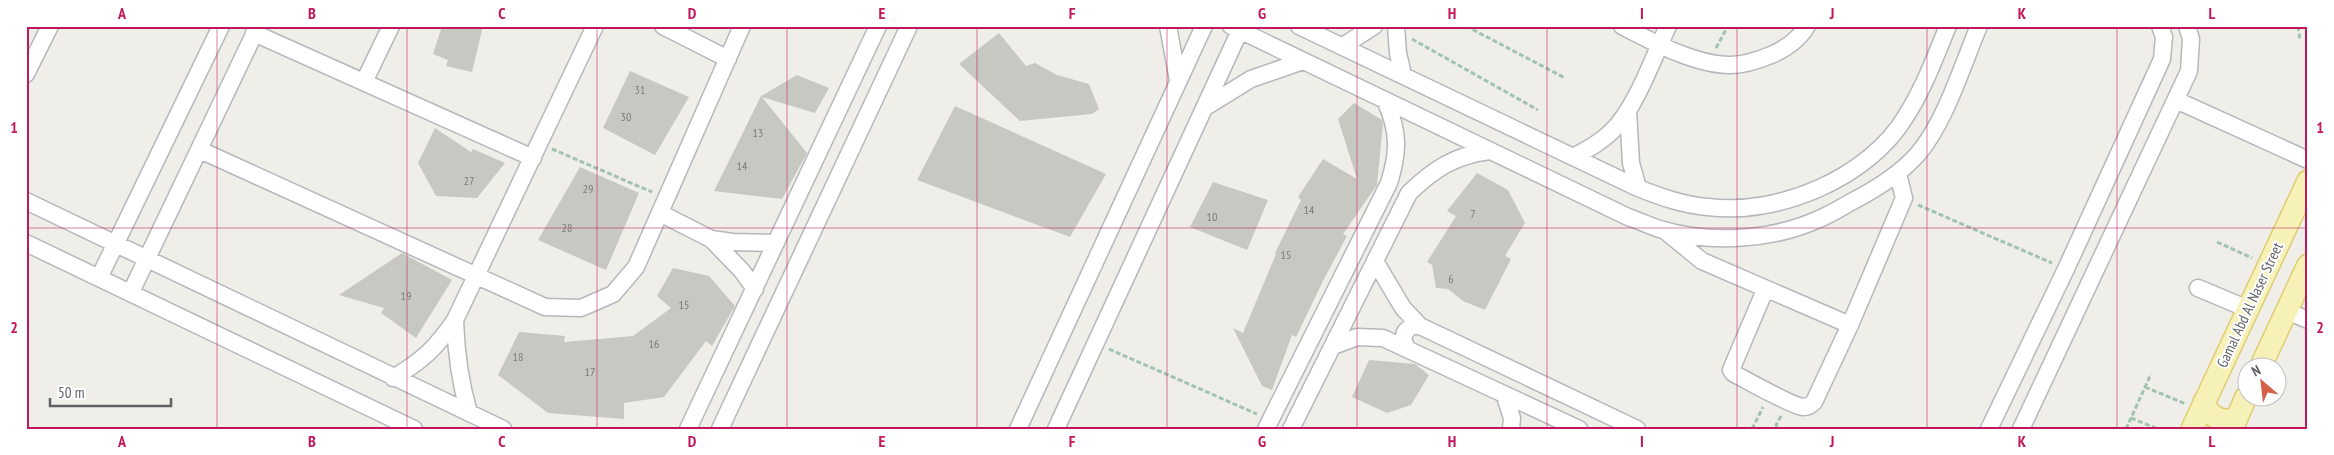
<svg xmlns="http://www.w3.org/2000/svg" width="2334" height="455" font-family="'PT Sans Narrow',sans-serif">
  <rect width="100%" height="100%" fill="#efeee8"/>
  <path fill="#c8c8c3" d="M 442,26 L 483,26 L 472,72 L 446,66 L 448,60 L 433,54 Z
    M 999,33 L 1026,66 L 1035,63 L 1057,75 L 1089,84 L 1099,109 L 1092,114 L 1020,121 L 959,64 Z
    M 630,71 L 689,97 L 655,155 L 603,128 Z
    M 797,75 L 829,88 L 815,113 L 762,97 L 807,153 L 782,199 L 714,191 L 761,96 Z
    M 1354,103 L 1382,120 L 1383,124 L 1377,185 L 1343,234 L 1347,236 L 1324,279 L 1296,337 L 1292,335 L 1272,390 L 1262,386 L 1233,328 L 1243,333 L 1276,254 L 1275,253 L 1301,200 L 1298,197 L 1323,159 L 1357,179 L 1338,119 Z
    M 955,106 L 1106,174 L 1070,237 L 917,180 Z
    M 435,128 L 471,152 L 473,149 L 505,163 L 477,198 L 436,196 L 418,163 Z
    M 580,167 L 639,193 L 606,270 L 538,240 Z
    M 1477,173 L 1508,190 L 1525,223 L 1505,256 L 1511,259 L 1485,310 L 1463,301 L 1448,289 L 1436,288 L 1432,265 L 1427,262 L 1456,216 L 1447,211 Z
    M 1213,182 L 1268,200 L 1247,250 L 1190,227 Z
    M 402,253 L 452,280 L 416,338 L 381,313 L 384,308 L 339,295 Z
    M 673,268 L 709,276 L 735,306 L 712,346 L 706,341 L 664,397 L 624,403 L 624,419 L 548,413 L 498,375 L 519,332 L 565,336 L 564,342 L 633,336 L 671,308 L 657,296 Z
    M 1369,360 L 1415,364 L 1429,375 L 1411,405 L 1387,413 L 1352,397 Z"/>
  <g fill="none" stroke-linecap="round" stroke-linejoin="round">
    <g stroke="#b5b7bb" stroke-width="19">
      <path id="minor" d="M 663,26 L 728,59
        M 1168,26 L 1178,80
        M 1231,26 L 1628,217 C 1640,221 1652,227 1663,230 C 1712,244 1773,240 1819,219 C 1831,214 1842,207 1853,201 C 1876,189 1899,175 1917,155 C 1945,123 1962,66 1979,26
        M 1299,26 L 1638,188 C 1661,197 1683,205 1708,207 C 1778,216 1869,178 1906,116 C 1924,88 1935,57 1948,26
        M 1396,26 L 1398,53 L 1403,75
        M 1622,26 C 1653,42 1695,65 1730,65 C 1744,65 1759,60 1771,55 C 1785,49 1799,39 1807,26
        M 254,33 L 533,158
        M 1343,46 L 1374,26
        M 26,74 L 50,26
        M 364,82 L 391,26
        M 2176,100 L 2308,160
        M 1204,108 L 1251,79 L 1303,61
        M 1628,111 L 1631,163 L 1638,188
        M 200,150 L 545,307 L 581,308 L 613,294 L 636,267 L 742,26
        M 1573,157 C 1587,150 1600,143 1611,132 C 1635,110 1654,56 1668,26
        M 26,201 L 503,429
        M 660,213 L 711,239 L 742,271 L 755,289
        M 1664,230 L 1702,261 L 1850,325
        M 711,239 L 733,242 L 776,243
        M 26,243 L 414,429
        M 1375,261 L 1403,308 L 1420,326 L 1637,429
        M 99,278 L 221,26
        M 2198,288 L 2248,309
        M 1765,290 L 1731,370 L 1733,373 C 1748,381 1790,405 1803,407 C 1808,407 1811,405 1814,402 L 1850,325 L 1904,198 L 1898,174
        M 131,292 L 258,26
        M 2287,311 L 2308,320
        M 455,320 C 456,353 460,382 469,413
        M 1333,346 L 1357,337 L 1383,338 L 1579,429
        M 1407,348 L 1403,340 L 1405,332 L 1411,326 L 1420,326
        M 393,378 C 422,361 436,348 455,320 L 595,26
        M 1504,394 L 1512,418 L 1511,429
        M 688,429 L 878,26
        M 720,429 L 909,26
        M 1018,429 L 1204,26
        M 1056,429 L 1242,26
        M 1266,429 L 1389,183 C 1399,151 1399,131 1385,100
        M 1291,429 L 1409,193 C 1434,169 1455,155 1490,151
        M 1989,429 L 2066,269 L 2162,59 L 2164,37 L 2160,26
        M 2021,429 L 2189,71 L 2191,39 L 2187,26"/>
    </g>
    <g stroke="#e0cc70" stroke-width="24">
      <path id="major" d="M 2260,368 L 2308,265
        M 2204,402 C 2209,417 2221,423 2236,419
        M 2192,429 L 2308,181
        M 2232,429 L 2246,397"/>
    </g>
    <path stroke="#a2c3af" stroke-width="3" stroke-dasharray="5 2.5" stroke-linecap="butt" d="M 1466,26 L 1565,78
      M 2298,26 L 2300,41
      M 1412,39 L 1538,110
      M 1716,48 L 1728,26
      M 552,149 L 652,192
      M 1918,205 L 2052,263
      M 2217,242 L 2252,258
      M 1109,349 L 1257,414
      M 2145,387 L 2186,404
      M 1781,416 L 1776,425 L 1781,429
      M 2131,418 L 2158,429
      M 1752,429 L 1763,407
      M 2126,429 L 2151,374"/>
    <use href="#minor" stroke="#fff" stroke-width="16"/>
    <use href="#major" stroke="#f5f1b7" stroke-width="21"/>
  </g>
  <path fill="none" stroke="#c2185b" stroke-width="1" stroke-opacity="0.55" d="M 217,26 L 217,429M 407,26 L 407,429M 597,26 L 597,429M 787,26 L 787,429M 977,26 L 977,429M 1167,26 L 1167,429M 1357,26 L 1357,429M 1547,26 L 1547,429M 1737,26 L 1737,429M 1927,26 L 1927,429M 2117,26 L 2117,429M 26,228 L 2308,228"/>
  <g text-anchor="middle" stroke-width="4" stroke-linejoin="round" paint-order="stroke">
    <g font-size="12" fill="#797c7d">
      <text x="640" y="94">31</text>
      <text x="626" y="121">30</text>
      <text x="758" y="137">13</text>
      <text x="742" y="170">14</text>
      <text x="469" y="185">27</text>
      <text x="588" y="193">29</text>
      <text x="1309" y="214">14</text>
      <text x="1473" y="218">7</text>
      <text x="1212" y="221">10</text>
      <text x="567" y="232">28</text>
      <text x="1286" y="259">15</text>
      <text x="1451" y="283">6</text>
      <text x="406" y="300">19</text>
      <text x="684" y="309">15</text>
      <text x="654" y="348">16</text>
      <text x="518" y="361">18</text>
      <text x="590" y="376">17</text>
    </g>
    <g font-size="15" fill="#5f6266" stroke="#fff">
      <text transform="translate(2250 305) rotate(-65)" y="5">Gamal Abd Al Naser Street</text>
    </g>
  </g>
  <rect width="2334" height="455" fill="none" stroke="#ffffff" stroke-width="55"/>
  <g transform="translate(2262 382) rotate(332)"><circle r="24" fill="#ffffff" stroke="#bfc0c2"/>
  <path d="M0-4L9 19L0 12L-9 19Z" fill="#d4624a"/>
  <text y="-8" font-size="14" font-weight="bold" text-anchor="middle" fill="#5f6266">N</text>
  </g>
  <path d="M50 398v8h121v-8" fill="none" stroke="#5f6266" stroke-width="2.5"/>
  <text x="58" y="398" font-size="15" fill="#5f6266" stroke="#ffffff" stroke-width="4" paint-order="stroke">50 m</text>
  <rect x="28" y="28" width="2278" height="400" fill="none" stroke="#c2185b" stroke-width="2"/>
  <g font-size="16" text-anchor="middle" font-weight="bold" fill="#c2185b">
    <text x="122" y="19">A</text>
    <text x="312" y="19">B</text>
    <text x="502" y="19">C</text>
    <text x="692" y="19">D</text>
    <text x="882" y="19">E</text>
    <text x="1072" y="19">F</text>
    <text x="1262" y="19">G</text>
    <text x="1452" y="19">H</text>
    <text x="1642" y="19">I</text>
    <text x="1832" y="19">J</text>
    <text x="2022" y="19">K</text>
    <text x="2212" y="19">L</text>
    <text x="14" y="133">1</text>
    <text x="2320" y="133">1</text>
    <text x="14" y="333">2</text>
    <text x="2320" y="333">2</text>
    <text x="122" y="447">A</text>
    <text x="312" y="447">B</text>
    <text x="502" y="447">C</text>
    <text x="692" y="447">D</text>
    <text x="882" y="447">E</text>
    <text x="1072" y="447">F</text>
    <text x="1262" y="447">G</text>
    <text x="1452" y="447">H</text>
    <text x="1642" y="447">I</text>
    <text x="1832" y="447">J</text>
    <text x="2022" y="447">K</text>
    <text x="2212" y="447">L</text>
  </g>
</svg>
